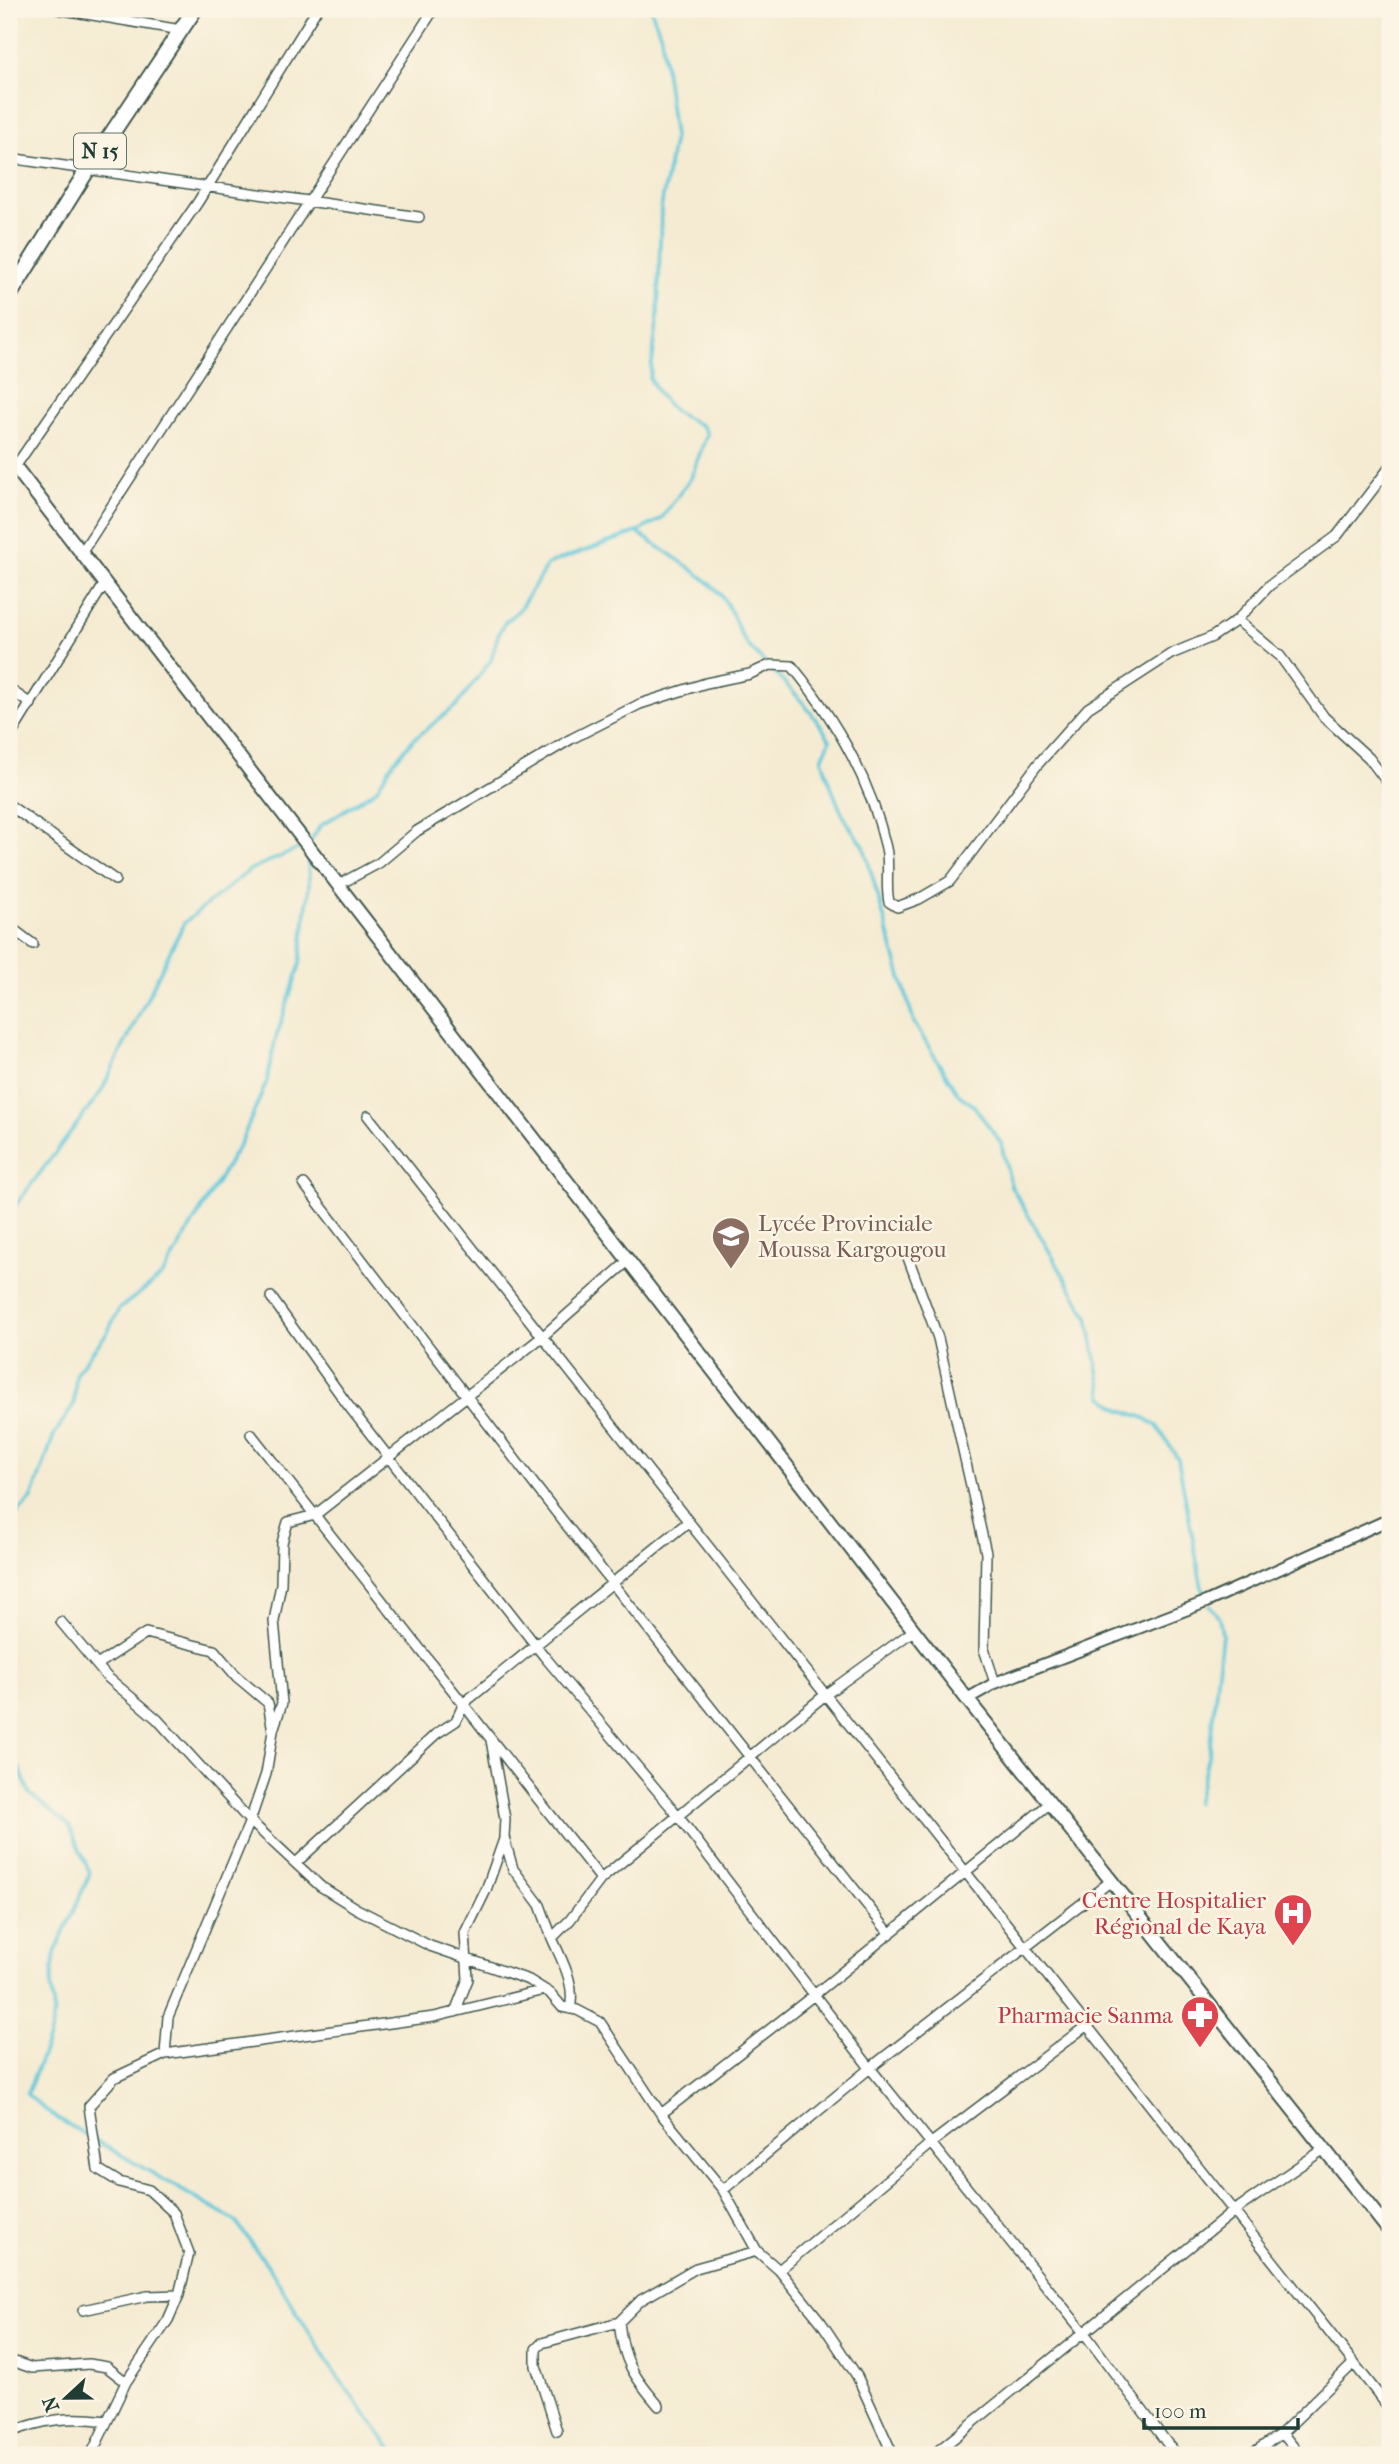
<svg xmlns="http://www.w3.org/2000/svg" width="1399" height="2464" font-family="'IM FELL French Canon',serif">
  <rect width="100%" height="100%" fill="#fcf5e5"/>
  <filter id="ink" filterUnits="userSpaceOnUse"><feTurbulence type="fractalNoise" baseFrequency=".0143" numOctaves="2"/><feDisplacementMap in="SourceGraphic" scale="14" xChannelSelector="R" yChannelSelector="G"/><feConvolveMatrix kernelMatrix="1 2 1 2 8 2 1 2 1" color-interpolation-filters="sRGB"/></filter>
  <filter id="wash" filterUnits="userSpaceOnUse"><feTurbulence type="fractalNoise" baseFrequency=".00686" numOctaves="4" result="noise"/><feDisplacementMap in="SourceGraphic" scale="28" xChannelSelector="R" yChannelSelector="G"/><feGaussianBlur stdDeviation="1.57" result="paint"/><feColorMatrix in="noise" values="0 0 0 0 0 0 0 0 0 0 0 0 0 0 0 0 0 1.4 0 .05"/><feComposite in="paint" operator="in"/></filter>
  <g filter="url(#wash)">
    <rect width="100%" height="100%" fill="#f5ebd2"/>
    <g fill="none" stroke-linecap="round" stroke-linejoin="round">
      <path stroke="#5fc8db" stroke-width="3.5" d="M 637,532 C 660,549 703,573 720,594 C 735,611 736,634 752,650 C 781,679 809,705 830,740 L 822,759 C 832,790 841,820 863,844 L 914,1023 L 958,1094 L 974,1106 L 1001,1143 L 1011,1186 L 1088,1317 L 1103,1397 L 1119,1409 L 1145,1418 L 1157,1426 L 1178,1459 L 1204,1599
        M 309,844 L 320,826 L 376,790 L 394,761 L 414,739 L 457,705 L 491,660 L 498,635 L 505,622 L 519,610 L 548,564 L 637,532 L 661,519 L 691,478 L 707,434 L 702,426 L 675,412 L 660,396 L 650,379 L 658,316 L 661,208 L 674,137 L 661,36 L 651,9
        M 9,1214 L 101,1092 L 184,923 L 251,869 L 303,847
        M 9,1534 L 13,1518 L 32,1498 L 54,1435 L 74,1404 L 76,1373 L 107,1333 L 119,1309 L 162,1276 L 242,1140 L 267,1081 L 275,1041 L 300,965 L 309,886 L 308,854
        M 9,1744 L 30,1794 L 69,1825 L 90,1873 L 55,1953 L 51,1986 L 54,2015 L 49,2038 L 27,2094 L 50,2114 L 235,2221 L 271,2270 L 332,2369 L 396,2455
        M 1196,1803 L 1209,1753 L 1222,1634 L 1219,1617 L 1209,1605"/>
    </g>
  </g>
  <g filter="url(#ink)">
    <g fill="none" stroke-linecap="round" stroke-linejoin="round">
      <g stroke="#3f574c" stroke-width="12">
        <path id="minor" d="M 57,9 L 181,30
          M 9,158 L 419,217
          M 15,467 L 198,202 L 317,9
          M 82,552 L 434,9
          M 1237,620 L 1280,656 L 1324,717 L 1369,758 L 1390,786
          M 9,689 L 31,704
          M 9,738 L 105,583
          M 9,805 L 115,880
          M 338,885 L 379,863 L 417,831 L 571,739 L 640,704 L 706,683 L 750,674 L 770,665 L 792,666 C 835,719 871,780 886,848 C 890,865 885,884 889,902 L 897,907 L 919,899 L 950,881 L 1038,764 L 1088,708 L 1171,654 L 1212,637 L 1237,620 L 1270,585 L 1337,536 L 1390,467
          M 9,926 L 33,944
          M 368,1116 L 1390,2409
          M 304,1184 L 537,1488 L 890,1934
          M 907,1255 L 938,1338 L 986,1553 L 984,1649 L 995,1683
          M 271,1297 L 347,1404 L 544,1656 L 671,1807 L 870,2068 L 1085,2334 L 1176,2455
          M 251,1434 L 601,1879
          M 61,1622 L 106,1676 L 157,1719 L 247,1818 L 320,1886 L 357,1909 L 430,1946 L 529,1980 L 550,1993 L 562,2007 L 577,2010 L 600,2022 L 661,2114 L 723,2190 L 870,2068 L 1111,1881
          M 97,1665 L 146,1633 L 214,1650 L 237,1677 L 268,1703 L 273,1731 L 266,1774 L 250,1821 L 168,2017 L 165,2054 L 434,2017 L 544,1990
          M 273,1730 L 282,1703 L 274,1621 L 281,1584 L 282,1543 L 288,1522 L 315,1515 L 542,1337 L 628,1261
          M 491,1740 L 505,1819 L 504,1837 L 513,1869 L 540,1905 L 552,1938
          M 296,1863 L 436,1734 L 456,1721 L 464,1703 L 688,1522
          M 570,2009 C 576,1984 562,1961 552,1938 L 570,1920 L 601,1879 L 825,1695 L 913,1631
          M 455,2012 L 468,1979 L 465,1933 L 486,1890 L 504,1839
          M 661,2114 L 814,1995 L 1049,1804
          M 723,2190 L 757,2251 L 779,2270 L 821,2322 L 857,2376 L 893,2455
          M 779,2270 L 930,2144 L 1086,2026
          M 83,2310 L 147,2296 L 179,2295
          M 619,2322 C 623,2361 634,2377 659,2406
          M 9,2360 L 32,2368 L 89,2364 L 107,2367 L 126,2382
          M 557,2431 L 536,2366 L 536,2349 L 542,2343 L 619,2322 L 641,2300 L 696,2268 L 757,2251
          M 9,2433 C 43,2419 70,2416 107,2421
          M 1282,2433 L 1300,2455
          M 91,2455 L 126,2382 L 168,2320 L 179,2295 L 189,2253 L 174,2213 L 149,2190 L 119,2182 L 98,2169 L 89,2106 L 114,2078 L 165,2054
          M 933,2455 L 1234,2211 L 1324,2149
          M 1250,2455 L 1282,2433 L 1354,2363"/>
      </g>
      <g stroke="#3f574c" stroke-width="14">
        <path id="tertiary" d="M 967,1699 L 995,1683 L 1206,1602 L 1390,1519"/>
      </g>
      <g stroke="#3f574c" stroke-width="16">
        <path id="secondary" d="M 9,459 L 967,1699 L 1390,2232"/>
      </g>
      <g stroke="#3f574c" stroke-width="18">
        <path id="primary" d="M 9,296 L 88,169 L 195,9"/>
      </g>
      <use href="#minor" stroke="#fff" stroke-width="9"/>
      <use href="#tertiary" stroke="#fff" stroke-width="10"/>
      <use href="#secondary" stroke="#fff" stroke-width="12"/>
      <use href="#primary" stroke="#fff" stroke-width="14"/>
    </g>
  </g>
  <defs>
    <g id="school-pin" transform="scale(2.0125)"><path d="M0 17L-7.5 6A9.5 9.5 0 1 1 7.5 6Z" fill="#8d6e63" stroke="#fcf5e5"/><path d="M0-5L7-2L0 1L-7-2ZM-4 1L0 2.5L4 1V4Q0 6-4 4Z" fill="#fff"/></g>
    <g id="hospital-pin" transform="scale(2.0125)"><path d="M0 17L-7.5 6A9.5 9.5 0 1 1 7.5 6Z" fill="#e0444e" stroke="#fcf5e5"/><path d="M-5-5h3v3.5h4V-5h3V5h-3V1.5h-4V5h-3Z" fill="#fff"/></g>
    <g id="pharmacy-pin" transform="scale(2.0125)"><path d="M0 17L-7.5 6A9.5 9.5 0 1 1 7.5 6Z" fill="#e0444e" stroke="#fcf5e5"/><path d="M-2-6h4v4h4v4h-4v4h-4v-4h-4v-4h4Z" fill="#fff"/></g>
  </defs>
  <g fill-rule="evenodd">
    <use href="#school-pin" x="731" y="1236"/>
    <use href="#hospital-pin" x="1293" y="1913"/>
    <use href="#pharmacy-pin" x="1200" y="2015"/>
  </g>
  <g text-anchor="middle" stroke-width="5" stroke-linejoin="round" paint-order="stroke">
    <rect fill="#fcf5e5" stroke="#617469" stroke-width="2" x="74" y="133.5" width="52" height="35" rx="5"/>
    <g font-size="21" font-weight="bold" fill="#1f3d34">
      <text x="100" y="158">N 15</text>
    </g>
    <g font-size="23" fill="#785e54" stroke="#fcf5e5" text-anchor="start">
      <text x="758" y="1231">Lycée Provinciale<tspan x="758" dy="26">Moussa Kargougou</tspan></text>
    </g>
    <g font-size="23" fill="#be3a42" stroke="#fcf5e5" text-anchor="end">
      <text x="1266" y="1908">Centre Hospitalier<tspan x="1266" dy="26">Régional de Kaya</tspan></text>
      <text x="1173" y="2023">Pharmacie Sanma</text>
    </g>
  </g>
  <rect width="1399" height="2464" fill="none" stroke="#fcf5e5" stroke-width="35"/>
  <g transform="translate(66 2398) rotate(248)" stroke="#fcf5e5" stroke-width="5" paint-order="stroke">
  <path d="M0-5L12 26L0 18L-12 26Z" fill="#1f3d34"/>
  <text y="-10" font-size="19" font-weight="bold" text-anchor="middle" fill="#1f3d34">N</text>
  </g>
  <path d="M1144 2418v10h154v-10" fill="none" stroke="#1f3d34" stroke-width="3.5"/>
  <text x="1154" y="2418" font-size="21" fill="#1f3d34" stroke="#fcf5e5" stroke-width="5" paint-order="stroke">100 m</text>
</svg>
